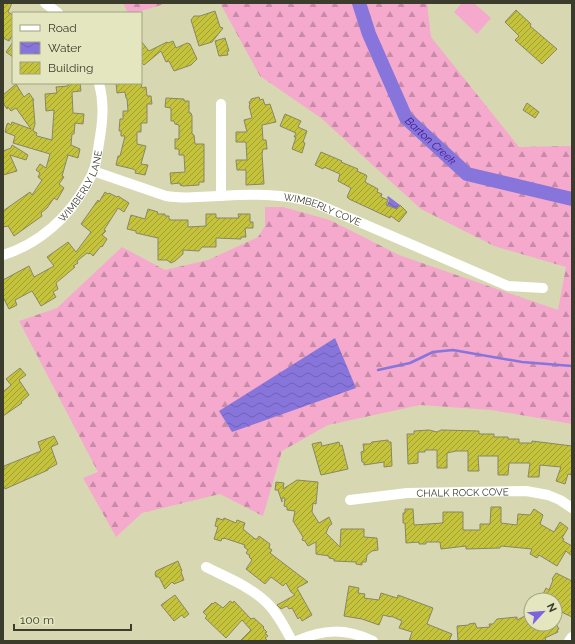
<svg xmlns="http://www.w3.org/2000/svg" width="575" height="644" font-family="Raleway,sans-serif">
  <defs>
    <pattern id="forest-firs" width="22" height="20" patternUnits="userSpaceOnUse"><rect width="22" height="20" fill="#f4a9cd"/><path d="M5 1l3.5 6h-7zM16 11l3.5 6h-7z" fill="#c78ba7"/></pattern>
    <pattern id="water-waves" width="16" height="10" patternUnits="userSpaceOnUse"><rect width="16" height="10" fill="#8775dc"/><path d="M0 5q4-4 8 0t8 0" fill="none" stroke="#7061b3"/></pattern>
    <pattern id="building-hatch" width="6" height="6" patternUnits="userSpaceOnUse"><rect width="6" height="6" fill="#c4c33b"/><path d="M-1 1l2-2M0 6l6-6M5 7l2-2" fill="none" stroke="#a0a032"/></pattern>
  </defs>
  <rect width="100%" height="100%" fill="#d7d8b2"/>
  <path fill="url(#forest-firs)" d="M 123,3 L 168,3 L 134,13 L 128,13 Z
    M 220,3 L 427,3 L 431,37 L 519,147 L 572,146 L 572,424 L 492,410 L 420,405 L 328,425 L 282,451 L 263,516 L 220,494 L 142,513 L 116,537 L 83,478 L 98,472 L 19,321 L 57,308 L 122,247 L 165,270 L 208,260 L 258,237 L 265,226 L 265,207 L 283,207 L 330,220 L 399,255 L 558,310 L 566,267 L 494,246 L 421,209 L 321,118 L 260,76 Z"/>
  <path fill="#f4a9cd" d="M 462,3 L 474,3 L 491,18 L 477,34 L 454,12 Z"/>
  <path fill="url(#water-waves)" d="M 388,196 L 400,205 L 396,209 L 387,205 L 389,200 L 387,198 Z
    M 335,338 L 356,388 L 232,432 L 219,411 Z"/>
  <g fill="none" stroke-linecap="round" stroke-linejoin="round">
    <path stroke="#8775dc" stroke-width="2.5" d="M 378,370 L 410,363 L 433,352 L 453,350 L 522,362 L 572,366"/>
    <path stroke="#8775dc" stroke-width="14" id="s1" d="M 359,3 L 369,34 L 406,118 L 467,174 L 572,199"/>
  </g>
  <path fill="url(#building-hatch)" stroke="#878864" d="M 3,3 L 12,3 L 8,12 L 13,15 L 13,34 L 9,41 L 3,38 Z
    M 516,10 L 531,24 L 530,26 L 557,49 L 542,64 L 515,40 L 519,36 L 505,22 Z
    M 215,11 L 220,27 L 223,28 L 212,42 L 199,46 L 191,20 L 194,16 L 200,16 Z
    M 225,38 L 229,51 L 227,51 L 228,55 L 219,56 L 215,41 Z
    M 141,41 L 149,51 L 167,42 L 168,43 L 173,41 L 176,48 L 187,43 L 190,44 L 197,59 L 191,65 L 174,71 L 169,61 L 166,62 L 161,51 L 144,65 L 141,62 Z
    M 13,42 L 13,57 L 6,52 Z
    M 68,83 L 80,83 L 81,91 L 72,92 L 73,113 L 84,114 L 83,124 L 75,123 L 74,134 L 72,134 L 71,145 L 80,149 L 78,158 L 68,155 L 62,176 L 64,177 L 59,184 L 64,188 L 57,200 L 54,198 L 47,208 L 41,213 L 42,216 L 14,236 L 8,226 L 3,227 L 3,211 L 30,192 L 32,195 L 42,180 L 38,177 L 40,173 L 36,170 L 40,164 L 46,168 L 50,154 L 13,143 L 15,136 L 5,132 L 7,124 L 8,123 L 11,125 L 12,122 L 31,129 L 16,108 L 11,111 L 8,107 L 7,109 L 3,103 L 3,95 L 16,84 L 24,97 L 29,93 L 34,100 L 33,100 L 35,124 L 33,131 L 37,133 L 36,135 L 37,136 L 52,140 L 54,110 L 46,111 L 45,94 L 57,93 L 56,87 L 68,86 Z
    M 116,83 L 141,83 L 142,88 L 146,87 L 147,96 L 151,96 L 152,104 L 147,104 L 147,123 L 141,123 L 141,132 L 137,132 L 137,144 L 146,146 L 141,164 L 148,165 L 145,175 L 135,173 L 136,171 L 133,169 L 116,165 L 118,156 L 120,156 L 125,136 L 121,136 L 121,131 L 119,131 L 120,119 L 123,119 L 123,111 L 128,111 L 127,98 L 126,98 L 125,92 L 117,93 Z
    M 259,97 L 260,100 L 263,99 L 265,105 L 270,104 L 276,122 L 262,125 L 263,140 L 266,140 L 267,149 L 263,149 L 262,154 L 264,184 L 246,185 L 246,170 L 237,170 L 236,160 L 247,160 L 246,142 L 236,142 L 236,132 L 247,132 L 244,120 L 252,118 L 249,106 L 250,105 L 249,102 L 251,101 L 251,99 Z
    M 166,98 L 184,99 L 184,101 L 189,101 L 189,113 L 191,113 L 192,116 L 192,134 L 194,135 L 195,144 L 204,144 L 204,182 L 199,182 L 199,185 L 183,186 L 180,185 L 180,183 L 171,184 L 170,173 L 185,172 L 184,155 L 179,155 L 179,149 L 175,149 L 175,139 L 179,139 L 179,125 L 175,124 L 174,121 L 171,121 L 171,108 L 165,107 Z
    M 527,103 L 539,112 L 535,118 L 523,110 Z
    M 285,114 L 301,121 L 298,127 L 307,131 L 303,142 L 305,143 L 302,153 L 292,149 L 296,137 L 294,137 L 296,133 L 280,126 Z
    M 12,145 L 28,155 L 26,160 L 10,155 L 17,171 L 3,175 L 3,151 L 11,148 Z
    M 321,152 L 342,161 L 341,162 L 358,169 L 357,171 L 366,175 L 367,176 L 365,182 L 378,189 L 377,192 L 382,194 L 381,197 L 388,200 L 386,205 L 397,209 L 400,205 L 407,212 L 399,222 L 391,216 L 390,218 L 349,199 L 347,197 L 351,188 L 338,181 L 340,174 L 324,167 L 323,169 L 315,165 Z
    M 105,192 L 108,194 L 109,193 L 117,197 L 118,196 L 129,203 L 124,212 L 118,208 L 104,230 L 106,231 L 102,235 L 107,239 L 102,247 L 101,246 L 93,256 L 90,253 L 89,254 L 87,253 L 77,261 L 78,263 L 73,266 L 75,267 L 56,283 L 58,289 L 53,292 L 56,297 L 41,306 L 32,291 L 15,300 L 17,305 L 9,309 L 3,297 L 3,280 L 29,266 L 34,277 L 54,266 L 47,257 L 68,242 L 76,252 L 91,232 L 81,224 L 98,200 L 99,202 Z
    M 148,209 L 158,212 L 157,214 L 165,214 L 165,216 L 169,216 L 169,219 L 171,220 L 188,220 L 188,227 L 206,226 L 206,214 L 216,214 L 216,218 L 239,218 L 238,214 L 250,214 L 250,222 L 253,222 L 253,228 L 245,228 L 246,237 L 241,237 L 241,239 L 216,238 L 216,247 L 202,247 L 199,251 L 183,250 L 183,254 L 175,261 L 171,263 L 167,260 L 158,260 L 158,238 L 136,233 L 136,231 L 127,229 L 131,215 L 145,219 Z
    M 20,368 L 26,375 L 19,380 L 29,395 L 21,402 L 22,403 L 3,416 L 3,392 L 11,385 L 6,379 Z
    M 429,430 L 437,432 L 441,430 L 479,431 L 479,434 L 494,434 L 494,437 L 508,437 L 508,439 L 519,439 L 519,443 L 532,443 L 532,441 L 572,446 L 572,475 L 568,474 L 565,484 L 556,481 L 561,467 L 540,465 L 539,477 L 528,477 L 530,463 L 509,463 L 508,475 L 498,475 L 498,456 L 478,456 L 479,471 L 468,471 L 468,451 L 456,451 L 447,453 L 447,468 L 437,468 L 437,450 L 425,450 L 425,452 L 418,452 L 418,463 L 408,464 L 407,434 L 414,434 L 414,431 Z
    M 54,436 L 58,444 L 51,447 L 57,464 L 48,469 L 48,470 L 5,489 L 3,485 L 4,466 L 41,451 L 38,442 Z
    M 388,440 L 388,442 L 391,442 L 392,466 L 384,467 L 384,462 L 364,465 L 364,462 L 362,462 L 361,452 L 364,451 L 363,444 L 370,444 L 372,442 Z
    M 321,442 L 322,446 L 339,442 L 340,446 L 342,445 L 348,469 L 321,475 L 312,444 Z
    M 297,480 L 318,482 L 316,504 L 313,503 L 312,512 L 319,523 L 329,517 L 332,524 L 329,526 L 326,533 L 340,547 L 341,529 L 364,529 L 364,537 L 377,538 L 378,550 L 372,551 L 367,555 L 366,562 L 362,562 L 362,565 L 356,564 L 356,562 L 334,561 L 334,559 L 329,558 L 329,556 L 316,554 L 316,542 L 308,546 L 305,541 L 302,540 L 303,537 L 293,521 L 295,511 L 287,510 L 287,507 L 284,506 L 285,498 L 282,498 L 282,502 L 278,490 L 275,490 L 276,482 L 284,483 L 283,489 Z
    M 491,507 L 501,507 L 501,523 L 517,525 L 518,514 L 530,515 L 534,509 L 543,515 L 540,524 L 554,532 L 560,522 L 568,528 L 562,538 L 564,539 L 563,541 L 572,546 L 572,556 L 566,551 L 557,566 L 539,555 L 537,558 L 530,554 L 532,549 L 501,546 L 500,548 L 466,549 L 466,546 L 441,549 L 440,542 L 426,542 L 426,544 L 419,544 L 419,542 L 406,543 L 405,523 L 403,523 L 403,513 L 405,513 L 405,509 L 413,509 L 414,525 L 442,523 L 443,522 L 443,512 L 463,512 L 463,530 L 480,530 L 480,524 L 490,524 Z
    M 217,518 L 223,520 L 224,518 L 236,523 L 237,520 L 245,523 L 243,529 L 255,539 L 257,539 L 259,536 L 270,544 L 269,548 L 272,550 L 270,553 L 308,582 L 297,588 L 312,615 L 302,621 L 300,617 L 298,619 L 292,608 L 289,609 L 287,606 L 281,609 L 277,605 L 295,595 L 291,592 L 286,583 L 283,586 L 271,577 L 265,584 L 246,569 L 252,560 L 249,557 L 250,556 L 246,553 L 248,550 L 244,547 L 245,545 L 224,538 L 224,539 L 222,538 L 221,541 L 214,539 L 218,527 L 215,526 Z
    M 178,561 L 182,571 L 181,572 L 184,580 L 174,584 L 172,582 L 165,589 L 159,577 L 156,577 L 155,574 L 156,571 Z
    M 556,573 L 572,581 L 572,617 L 555,609 L 555,600 L 540,600 L 546,588 L 549,590 L 553,580 L 552,579 Z
    M 349,586 L 359,588 L 358,593 L 365,594 L 364,598 L 379,600 L 381,593 L 397,598 L 398,595 L 433,608 L 427,624 L 452,634 L 449,641 L 409,641 L 412,632 L 399,628 L 402,621 L 391,616 L 391,617 L 383,615 L 379,625 L 362,619 L 344,616 Z
    M 175,595 L 189,614 L 184,618 L 182,615 L 174,621 L 161,605 Z
    M 230,601 L 233,603 L 234,601 L 251,619 L 254,618 L 264,627 L 263,628 L 267,632 L 265,633 L 268,636 L 265,638 L 268,641 L 240,641 L 251,630 L 242,620 L 226,638 L 205,618 L 207,616 L 203,612 L 212,603 L 213,604 L 215,602 L 223,608 Z
    M 531,613 L 531,624 L 556,624 L 559,629 L 557,630 L 558,632 L 545,638 L 546,641 L 458,641 L 457,626 L 469,625 L 469,624 L 475,623 L 477,628 L 490,627 L 489,624 L 493,624 L 497,619 L 517,617 L 517,620 Z"/>
  <g fill="none" stroke-linecap="round" stroke-linejoin="round">
    <g stroke="#fff" stroke-width="10">
      <path d="M 45,3 L 58,13"/>
      <path id="s2" d="M 93,171 L 166,196 C 183,199 200,197 218,196 C 250,194 284,193 315,203 L 508,286 L 543,288"/>
      <path d="M 221,196 L 221,104"/>
      <path id="s3" d="M 3,255 C 39,244 69,217 87,184 C 89,180 92,175 94,170 C 97,160 98,148 100,137 C 103,118 104,102 99,83"/>
      <path id="s4" d="M 350,500 L 407,493 L 526,491 L 548,495 L 560,500 L 572,508"/>
      <path d="M 206,567 C 226,577 249,586 266,602 C 277,612 285,628 292,641"/>
      <path d="M 296,641 C 324,629 345,628 373,641"/>
      <path d="M 569,641 L 572,637"/>
    </g>
  </g>
  <g text-anchor="middle" stroke-width="4" stroke-linejoin="round" paint-order="stroke">
    <g font-size="10" fill="#3b3c2c" stroke="#e4e6bf">
      <text dy="4" stroke="none"><textPath href="#s3" startOffset="108">WIMBERLY LANE</textPath></text>
      <text dy="4" stroke="none"><textPath href="#s2" startOffset="236">WIMBERLY COVE</textPath></text>
      <text dy="4" stroke="none"><textPath href="#s4" startOffset="113">CHALK ROCK COVE</textPath></text>
    </g>
    <g font-size="11" font-style="italic" fill="#401391" stroke="#e4e6bf">
      <text dy="4" stroke="none"><textPath href="#s1" startOffset="158">Barton Creek</textPath></text>
    </g>
  </g>
  <rect width="575" height="644" fill="none" stroke="#3b3c2c" stroke-width="8"/>
  <rect x="12" y="12" width="130" height="72" fill="#e4e6bf" stroke="#a0a284"/>
  <rect x="20" y="25" width="20" height="6" fill="#ffffff" stroke="#a0a284"/>
  <text x="48" y="32" font-size="12" fill="#3b3c2c">Road</text>
  <rect x="20" y="42" width="20" height="12" fill="url(#water-waves)" stroke="#a0a284"/>
  <text x="48" y="52" font-size="12" fill="#3b3c2c">Water</text>
  <rect x="20" y="62" width="20" height="12" fill="url(#building-hatch)" stroke="#a0a284"/>
  <text x="48" y="72" font-size="12" fill="#3b3c2c">Building</text>
  <g transform="translate(543 612) rotate(64)"><circle r="19" fill="#e4e6bf" stroke="#a0a284"/>
  <path d="M0-3L7 15L0 10L-7 15Z" fill="#7d63de"/>
  <text y="-6" font-size="11" font-weight="bold" text-anchor="middle" fill="#3b3c2c">N</text>
  </g>
  <path d="M14 624v6h117v-6" fill="none" stroke="#3b3c2c" stroke-width="2"/>
  <text x="20" y="624" font-size="12" fill="#3b3c2c" stroke="#e4e6bf" stroke-width="3" paint-order="stroke">100 m</text>
</svg>
